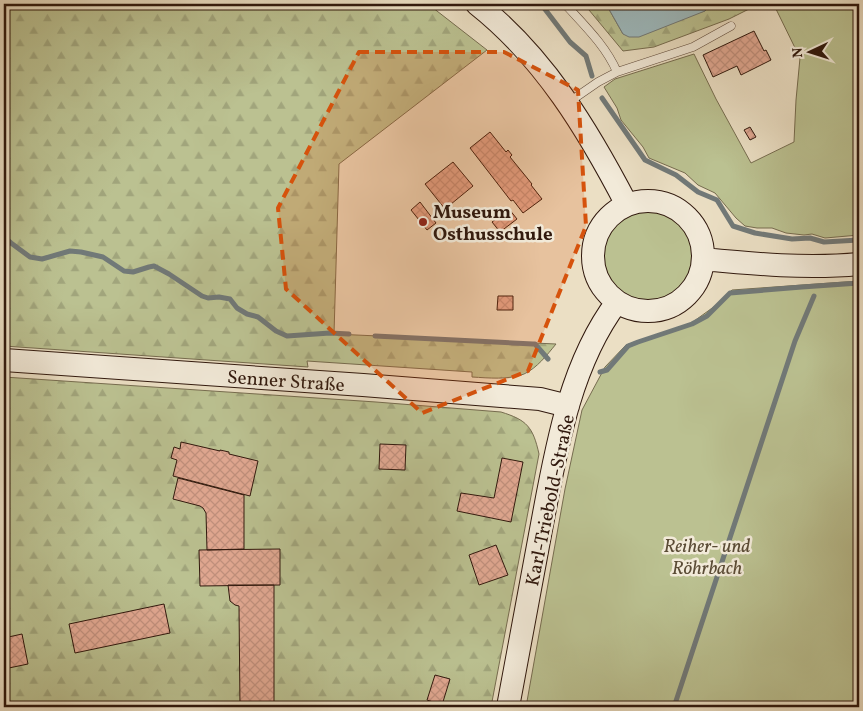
<svg xmlns="http://www.w3.org/2000/svg" width="863" height="711" font-family="Vollkorn,serif">
  <defs>
    <pattern id="forest-firs" width="22" height="20" patternUnits="userSpaceOnUse" patternTransform="scale(1.25)"><rect width="22" height="20" fill="#bbc191"/><path d="M5 1l3.5 6h-7zM16 11l3.5 6h-7z" fill="#a1a57c"/></pattern>
    <pattern id="building-cross-hatch" width="8" height="8" patternUnits="userSpaceOnUse" patternTransform="scale(1.25)"><rect width="8" height="8" fill="#e2a993"/><path d="M0 0l8 8M0 8l8-8" fill="none" stroke="#c2917e"/></pattern>
  </defs>
  <rect width="100%" height="100%" fill="#ebdfc4"/>
  <filter id="stains"><feTurbulence type="fractalNoise" baseFrequency=".004" numOctaves="4"/><feColorMatrix values="0 0 0 0 .2 0 0 0 0 .09 0 0 0 0 .02 0 0 0 .5 -.17"/></filter>
  <radialGradient id="worn" r=".72"><stop offset=".6" stop-color="#630" stop-opacity="0"/><stop offset="1" stop-color="#630" stop-opacity=".3"/></radialGradient>
  <path fill="#bbc191" stroke="#766c4f" d="M 782,4 L 859,4 L 859,235 L 825,238 L 812,234 L 804,235 L 786,233 L 772,228 L 757,228 L 745,226 L 736,218 L 715,193 L 698,185 L 685,173 L 649,158 L 643,147 L 621,120 L 617,108 L 604,87 L 615,79 L 694,54 L 716,99 L 751,163 L 794,142 L 796,100 L 800,58 L 775,7 Z
    M602 256a46 46 0 1 1 92 0a46 46 0 1 1-92 0Z
    M 859,281 L 859,707 L 526,707 L 565,489 L 582,410 L 605,367 L 626,345 L 690,324 L 715,306 L 732,290 Z"/>
  <path fill="url(#forest-firs)" stroke="#766c4f" d="M 4,4 L 428,4 L 487,50 L 339,164 L 334,334 L 556,344 C 547,355 537,368 524,374 C 508,380 489,378 472,377 L 472,372 L 307,361 L 308,367 L 4,346 Z
    M 584,4 L 606,4 L 623,34 L 705,11 L 712,4 L 759,4 L 729,19 L 654,47 L 623,51 Z
    M 4,377 L 376,402 L 501,412 C 527,420 533,427 539,454 L 491,707 L 4,707 Z"/>
  <path fill="#9dbabf" stroke="#717978" d="M 606,4 L 712,4 L 705,11 L 639,37 L 629,37 L 623,34 Z"/>
  <g fill="none" stroke-linecap="round" stroke-linejoin="round">
    <path stroke="#717978" stroke-width="5" d="M 541,4 L 570,42 L 586,56 L 592,76
      M 602,98 L 645,160 L 676,175 L 698,192 L 717,200 L 733,226 L 755,233 L 792,239 L 810,238 L 824,242 L 859,240
      M 4,237 L 11,243 L 30,257 L 42,259 L 70,251 L 81,252 L 103,257 L 124,271 L 133,272 L 149,267 L 154,266 L 169,274 L 202,296 L 208,298 L 219,297 L 230,299 L 237,308 L 247,314 L 258,317 L 276,331 L 287,336 L 330,333 L 349,334
      M 375,336 L 533,344 L 535,344 L 548,359
      M 600,372 L 607,370 L 628,346 L 638,342 L 692,324 L 707,316 L 730,293 L 802,287 L 859,283
      M 674,707 L 795,341 L 814,296"/>
  </g>
  <path fill="url(#building-cross-hatch)" stroke="#30180d" d="M 754,31 L 764,51 L 766,50 L 771,60 L 741,75 L 737,66 L 713,77 L 703,55 Z
    M 750,127 L 756,137 L 750,140 L 744,130 Z
    M 490,132 L 506,152 L 508,150 L 512,155 L 510,157 L 532,184 L 531,185 L 542,199 L 523,213 L 513,200 L 511,201 L 470,148 Z
    M 453,162 L 473,186 L 445,209 L 425,184 Z
    M 420,202 L 436,223 L 427,230 L 411,210 Z
    M 509,209 L 517,219 L 500,232 L 492,222 Z
    M 498,296 L 513,296 L 513,310 L 497,310 Z
    M 181,442 L 220,451 L 220,450 L 229,452 L 229,454 L 258,461 L 250,496 L 173,476 L 177,460 L 171,458 L 174,447 L 180,449 Z
    M 380,444 L 406,445 L 405,470 L 379,469 Z
    M 502,458 L 523,462 L 511,522 L 457,511 L 461,493 L 494,498 Z
    M 178,478 L 244,495 L 244,549 L 207,550 L 206,513 L 203,508 L 200,506 L 173,499 Z
    M 496,545 L 508,575 L 479,585 L 469,555 Z
    M 280,549 L 280,585 L 200,586 L 199,550 Z
    M 228,585 L 274,585 L 274,707 L 240,707 L 239,606 L 235,605 L 230,601 Z
    M 164,604 L 170,633 L 75,653 L 69,624 Z
    M 22,634 L 28,664 L 4,669 L 4,638 Z
    M 435,675 L 450,679 L 442,705 L 427,700 Z"/>
  <g fill="none" stroke-linecap="round" stroke-linejoin="round">
    <g stroke="#5f4a3b" stroke-width="9">
      <path id="lane" d="M 565,4 C 584,25 606,46 617,72
        M 569,102 L 598,82 L 617,72 L 693,47 L 731,26"/>
    </g>
    <g stroke="#30180d" stroke-width="24">
      <path id="secondary" d="M 477,4 C 544,57 588,130 627,205
        M593 256a55 55 0 1 1 110 0a55 55 0 1 1-110 0Z
        M 703,259 C 755,264 807,269 859,264
        M 4,360 L 363,385 L 540,399 L 568,406
        M 508,707 C 519,650 529,592 540,535 C 555,456 568,367 617,302"/>
    </g>
    <use href="#lane" stroke="#f2ead9" stroke-width="8"/>
    <use href="#secondary" stroke="#f2ead9" stroke-width="22"/>
  </g>
  <path fill="#d6520c" fill-opacity="0.2" stroke="#d6520c" stroke-width="4" stroke-dasharray="10 6" stroke-linejoin="round" d="M 359,52 L 504,52 L 578,90 L 586,226 L 528,371 L 422,413 L 286,289 L 278,208 Z"/>
  <circle fill="#8f2418" stroke="#f2ead9" stroke-width="2" cx="423" cy="222" r="5"/>
  <g text-anchor="middle" stroke-width="5" stroke-linejoin="round" paint-order="stroke">
    <g font-size="19" font-weight="bold" fill="#30180d" stroke="#f2ead9" text-anchor="start">
      <text x="433" y="218">Museum<tspan x="433" dy="22">Osthusschule</tspan></text>
    </g>
    <g font-size="19" fill="#30180d" stroke="#f2ead9">
      <text transform="translate(286 380) rotate(4)" y="7">Senner Straße</text>
      <text transform="translate(549 500) rotate(-78)" y="7">Karl-Triebold-Straße</text>
    </g>
    <g font-size="19" font-style="italic" fill="#5a4b35" stroke="#f2ead9">
      <text x="707" y="552">Reiher- und<tspan x="707" dy="22">Röhrbach</tspan></text>
    </g>
  </g>
  <rect width="863" height="711" fill="none" stroke="#ebdfc4" stroke-width="20"/>
  <rect x="5" y="5" width="853" height="701" fill="none" stroke="#30180d" stroke-width="2.5"/>
  <rect x="10" y="10" width="843" height="691" fill="none" stroke="#30180d"/>
  <g transform="translate(810 52) rotate(266)" stroke="#f2ead9" stroke-width="4" paint-order="stroke">
  <path d="M0-4L9 19L0 12L-9 19Z" fill="#30180d"/>
  <text y="-8" font-size="14" font-weight="bold" text-anchor="middle" fill="#30180d">N</text>
  </g>
  <rect width="100%" height="100%" filter="url(#stains)"/>
  <rect width="100%" height="100%" fill="url(#worn)"/>
</svg>
